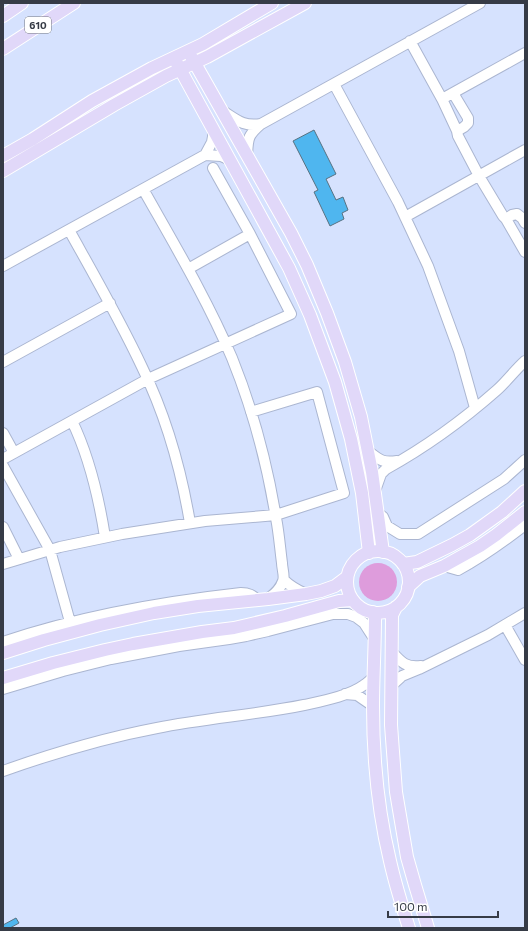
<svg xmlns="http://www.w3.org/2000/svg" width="528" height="931" font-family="Commissioner,sans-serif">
  <rect width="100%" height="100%" fill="#d6e2fe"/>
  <path fill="#de9cdc" d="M359 582a19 19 0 1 1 38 0a19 19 0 1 1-38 0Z"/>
  <path fill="#4fb6ef" stroke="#587282" d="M 314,130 L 336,174 L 326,179 L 336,200 L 343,197 L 348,210 L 342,213 L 344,219 L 330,226 L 314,192 L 318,190 L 293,141 Z
    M 16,918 L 19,923 L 10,928 L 3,928 L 3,925 Z"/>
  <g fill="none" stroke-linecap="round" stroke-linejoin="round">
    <g stroke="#abb6d1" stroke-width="12">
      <path id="minor" d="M 410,41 L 442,99 L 457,131 L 458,136 L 479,176 L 503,216 L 506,219 L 525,252
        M 334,84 L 398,202 L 428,266 L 459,351 L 475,408
        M 453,93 L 468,118 L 468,123 L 464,127 L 457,131
        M 442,99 L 525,53
        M 221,110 C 236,119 242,127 261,124
        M 205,155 L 221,156 L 230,160
        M 247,156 C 248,139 247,136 261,124 L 480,3
        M 143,189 C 174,244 207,299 232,358 C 253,410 267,463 276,518 C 279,533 280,548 282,563 C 282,569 285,576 283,581 C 280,590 274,594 268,599
        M 405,217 L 525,150
        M 506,219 L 512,215 L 517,214 L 522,218 L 525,223
        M 69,230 C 94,275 120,320 142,367 C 166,416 181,469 190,523
        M 3,266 L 205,155 L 212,142 L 214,131
        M 188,269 L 250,234
        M 3,362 L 110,303
        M 72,421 C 89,456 99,499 105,537
        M 3,433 L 14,453
        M 368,451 C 380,460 382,463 397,461
        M 3,459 L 148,379 L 291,314 L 250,234 L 213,168
        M 3,466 L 50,550 L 70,622
        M 375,491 L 381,474 L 386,469 C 426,447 463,420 497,390 C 507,381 515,370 525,361
        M 378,513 L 383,517 L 387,526 L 400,534 L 418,534 L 504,479 L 525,460
        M 3,527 L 19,559
        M 3,564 L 60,547 L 122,534 L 205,521 L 276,515 L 344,493 L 317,392 L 251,412
        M 444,566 L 458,570 C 482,557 503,542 525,525
        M 284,580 C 290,586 297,590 306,594
        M 505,625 L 525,660
        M 3,642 C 80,616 160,602 241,593 C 249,593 252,595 258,600
        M 392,652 C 401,662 406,668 421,666
        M 391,686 L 402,676 L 419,669 L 488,635 L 525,613
        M 3,689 L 63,671 L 111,659 L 179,646 L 229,639 L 246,636 L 268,631 L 333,614 L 348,614 L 356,617 L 364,623 L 375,640
        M 345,694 L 357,695 L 373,706
        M 3,771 C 54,753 104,738 157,728 C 206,718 255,715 304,705 C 322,701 349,696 364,685 C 367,683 370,680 373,678"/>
    </g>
    <g stroke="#fff" stroke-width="14">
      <path id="major" d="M 3,16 L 22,3
        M 3,49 L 74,3
        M 188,51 L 291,233 L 307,265 L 327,313 L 345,362 L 361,417 L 372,472 L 383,552
        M 174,58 L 289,268 L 310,315 L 335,382 L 351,439 L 362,493 L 369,553
        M 3,156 L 33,139 L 92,101 L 152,68 L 203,44 L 272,3
        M 3,171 L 114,105 L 166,76 L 207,57 L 305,3
        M347 582a31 31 0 1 1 62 0a31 31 0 1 1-62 0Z
        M 403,564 L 417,562 L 452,545 L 470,535 L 502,512 L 525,491
        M 408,587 L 420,576 L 444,566 L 480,546 L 496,535 L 525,512
        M 396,607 L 392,615 L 391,725 L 396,792 L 407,857 L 415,885 L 428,928
        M 373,612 L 375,618 C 375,648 373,677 373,706 C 373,758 378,811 390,861 C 395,883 402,906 409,928
        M 3,653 L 44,640 L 100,625 L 154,613 L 198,606 L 268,599 L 306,594 L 321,591 L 335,586 L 347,577
        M 3,678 L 53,663 L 105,650 L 133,644 L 202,632 L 234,628 L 285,616 L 339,601 L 353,600"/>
    </g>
    <use href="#minor" stroke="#fff" stroke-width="10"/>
    <use href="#major" stroke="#e1d8f9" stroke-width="12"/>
  </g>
  <g text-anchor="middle" stroke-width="3" stroke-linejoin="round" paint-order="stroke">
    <rect fill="#fff" stroke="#72767e" stroke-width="1" x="25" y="17" width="26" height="16" rx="3"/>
    <g font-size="10" font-weight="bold" fill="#363b46">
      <text x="38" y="29">610</text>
    </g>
  </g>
  <rect width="528" height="931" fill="none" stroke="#363b46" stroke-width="8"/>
  <path d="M388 911v6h110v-6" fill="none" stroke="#363b46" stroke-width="2"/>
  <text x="394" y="911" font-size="12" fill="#363b46" stroke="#ffffff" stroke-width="3" paint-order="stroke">100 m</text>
</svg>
